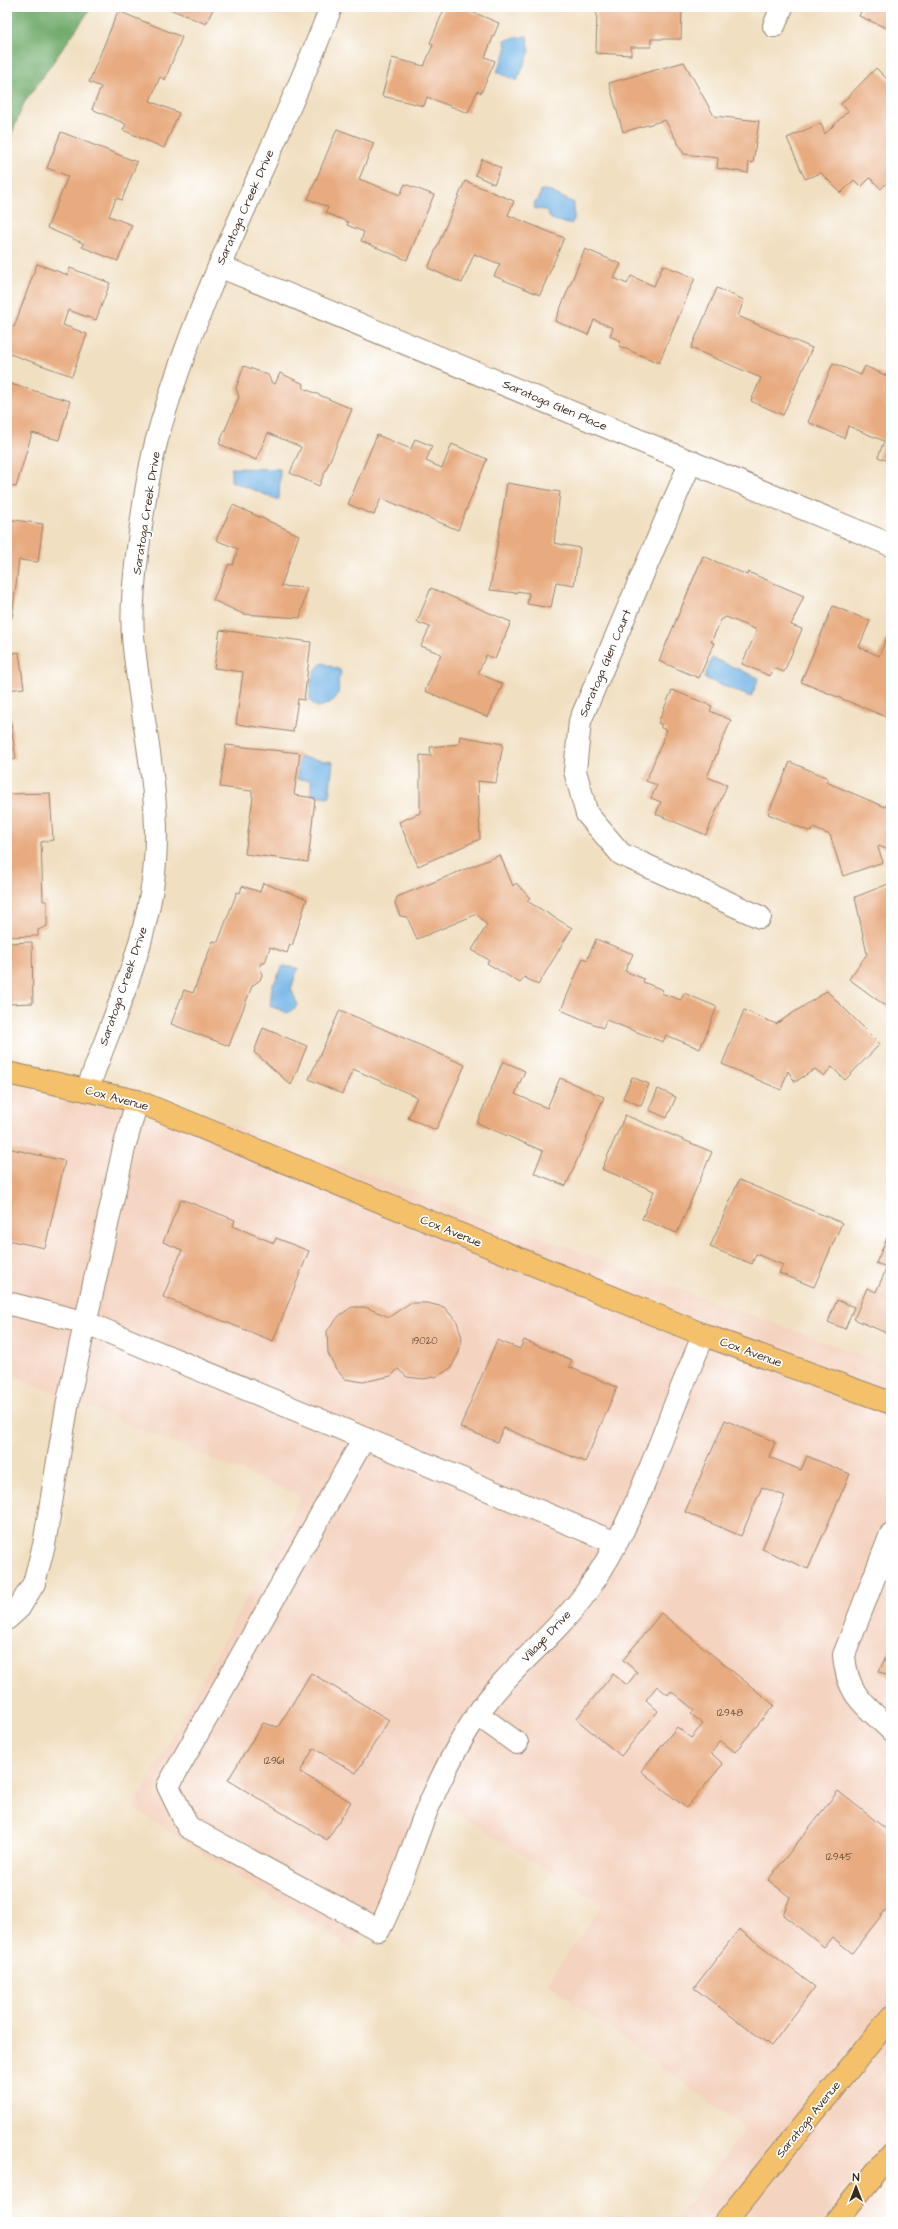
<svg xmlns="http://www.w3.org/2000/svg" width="898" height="2229" font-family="'Architects Daughter',sans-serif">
  <rect width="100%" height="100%" fill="#fff"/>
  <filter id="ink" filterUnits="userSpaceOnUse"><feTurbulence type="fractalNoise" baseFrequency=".025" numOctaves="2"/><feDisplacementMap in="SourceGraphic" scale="8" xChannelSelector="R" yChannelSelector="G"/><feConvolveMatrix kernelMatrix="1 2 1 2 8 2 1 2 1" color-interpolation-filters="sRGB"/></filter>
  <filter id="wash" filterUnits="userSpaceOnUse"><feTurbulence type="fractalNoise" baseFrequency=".012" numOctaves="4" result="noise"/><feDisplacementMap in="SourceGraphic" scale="16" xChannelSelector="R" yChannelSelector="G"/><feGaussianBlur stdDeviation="0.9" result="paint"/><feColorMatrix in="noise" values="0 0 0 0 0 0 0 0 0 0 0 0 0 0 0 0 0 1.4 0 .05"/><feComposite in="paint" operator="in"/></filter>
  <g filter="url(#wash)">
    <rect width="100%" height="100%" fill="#f1dfc1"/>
    <path fill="#f4d3c0" d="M 7,1077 L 140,1091 L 891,1366 L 891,2222 L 674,2222 L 745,2128 L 547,1983 L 603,1905 L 425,1794 L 353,1950 L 133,1808 L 301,1496 L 7,1373 Z"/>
    <path fill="#6faa6a" stroke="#556a44" d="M 7,7 L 92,7 L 24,103 L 7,146 Z"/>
    <path fill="#70b3e5" stroke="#566e82" d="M 527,36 L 530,51 L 517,81 L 497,72 L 506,51 L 505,40 Z
      M 541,190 L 547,190 L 574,203 L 574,219 L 572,223 L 568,224 L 551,219 L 546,210 L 535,209 L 534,203 L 539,199 Z
      M 231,468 L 280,469 L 279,500 L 231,481 Z
      M 712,658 L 759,678 L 751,697 L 704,678 Z
      M 323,663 L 340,670 L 341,674 C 336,681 340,686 338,694 C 336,701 323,707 317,707 L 310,701 C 310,688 310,670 323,663 Z
      M 299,757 L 333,762 L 329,797 L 311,795 L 311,780 L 297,779 Z
      M 283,966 L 298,968 L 291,989 L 298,1005 L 288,1013 L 270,1006 L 272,987 Z"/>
    <g id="blocks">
      <path fill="#e8ab80" d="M 165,7 L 214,7 L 206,24 Z
        M 445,7 L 460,7 L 499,23 L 485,57 L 495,61 L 481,93 L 477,91 L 468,113 L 427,97 L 424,106 L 382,96 L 392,58 L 424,66 L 433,45 L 430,43 Z
        M 597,7 L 682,7 L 681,39 L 651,39 L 651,47 L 631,47 L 631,55 L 596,53 Z
        M 863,7 L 891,7 L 891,30 L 859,16 Z
        M 118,11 L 182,37 L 165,80 L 160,77 L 150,101 L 179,113 L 164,148 L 123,130 L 126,124 L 92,109 L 101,87 L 89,82 Z
        M 684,62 L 714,116 L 759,121 L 753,163 L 749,162 L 748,173 L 717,168 L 718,158 L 684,154 L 665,120 L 623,132 L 609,83 Z
        M 876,68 L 891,83 L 891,178 L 881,189 L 870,178 L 861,187 L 854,180 L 841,193 L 821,173 L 805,179 L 787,138 L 821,123 L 825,134 L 848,111 L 841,104 Z
        M 337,129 L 374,143 L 359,179 L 400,195 L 405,184 L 434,195 L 407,260 L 361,241 L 364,232 L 347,225 L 348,222 L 326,213 L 328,207 L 308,199 Z
        M 61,132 L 137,162 L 122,200 L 116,198 L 109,216 L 132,225 L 118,261 L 82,247 L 83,243 L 47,228 L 68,176 L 47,168 Z
        M 482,159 L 501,168 L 494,184 L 475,175 Z
        M 465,181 L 514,201 L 508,215 L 564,238 L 540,295 L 494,276 L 500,264 L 474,254 L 462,283 L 428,268 Z
        M 585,249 L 621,264 L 614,278 L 627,284 L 631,276 L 654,286 L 663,265 L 695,278 L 659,363 L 619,346 L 621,341 L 610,336 L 613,328 L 594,320 L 588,335 L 555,321 Z
        M 37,264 L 68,275 L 70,268 L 110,283 L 96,320 L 68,310 L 63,325 L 87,334 L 72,376 L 7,353 L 7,324 L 14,327 Z
        M 717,288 L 744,300 L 738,316 L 812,348 L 783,415 L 751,401 L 761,378 L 691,348 Z
        M 833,363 L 861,375 L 865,366 L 891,378 L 891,462 L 878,457 L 884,441 L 848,426 L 844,438 L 808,422 Z
        M 244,366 L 268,375 L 272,383 L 275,384 L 280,373 L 304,384 L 303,388 L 352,409 L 319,486 L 290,473 L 301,447 L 268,433 L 256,460 L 219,444 L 239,397 L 236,388 Z
        M 7,383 L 70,401 L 59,440 L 32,433 L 16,487 L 7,484 Z
        M 377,435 L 411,449 L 415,439 L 432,446 L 426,461 L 442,468 L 452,444 L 487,459 L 458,530 L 381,498 L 374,515 L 348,504 Z
        M 507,483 L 560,492 L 554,543 L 580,548 L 574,585 L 556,582 L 551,608 L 527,604 L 529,593 L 517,591 L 517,593 L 490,590 Z
        M 233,505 L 299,535 L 281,586 L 307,588 L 300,618 L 243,614 L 213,600 L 229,564 L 233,565 L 238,549 L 216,540 Z
        M 7,519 L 43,524 L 38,562 L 19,560 L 12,618 L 7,617 Z
        M 703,556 L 747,575 L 748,572 L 804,596 L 791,625 L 802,629 L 784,672 L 774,668 L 770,676 L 742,664 L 757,630 L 726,617 L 721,620 L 711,642 L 714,643 L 699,678 L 659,661 Z
        M 431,588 L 511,622 L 495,659 L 486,655 L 478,673 L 503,684 L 488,717 L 425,691 L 441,654 L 421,646 L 430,627 L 417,622 Z
        M 833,606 L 870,621 L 859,647 L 879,656 L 891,628 L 891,719 L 801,682 Z
        M 220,630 L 311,642 L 304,700 L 298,699 L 293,732 L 236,724 L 243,672 L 214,668 Z
        M 19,652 L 24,688 L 7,690 L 7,654 Z
        M 672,690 L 712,706 L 710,711 L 731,720 L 707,777 L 727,785 L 706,835 L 656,814 L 661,802 L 651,798 L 657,785 L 646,781 L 667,730 L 661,728 L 661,724 L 658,723 Z
        M 10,717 L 16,759 L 7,760 L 7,718 Z
        M 460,736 L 503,744 L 496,783 L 478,781 L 480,839 L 418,866 L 399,822 L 420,813 L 420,755 L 431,756 L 430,747 L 459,744 Z
        M 226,745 L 300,753 L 294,795 L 315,798 L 308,862 L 245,854 L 253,797 L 252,796 L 252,791 L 220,787 Z
        M 790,762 L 828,778 L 826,782 L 885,807 L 888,802 L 891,803 L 891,851 L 879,846 L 878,848 L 883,862 L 843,876 L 830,835 L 813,828 L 811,832 L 768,814 Z
        M 50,793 L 53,840 L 41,842 L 43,901 L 47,901 L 47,926 L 38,930 L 38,936 L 7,937 L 7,794 Z
        M 500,855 L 513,886 L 516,883 L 530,898 L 527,901 L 572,928 L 538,985 L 524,977 L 520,983 L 487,963 L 489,960 L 472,950 L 487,925 L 477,914 L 417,939 L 407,917 L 400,916 L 395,903 L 397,897 Z
        M 263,883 L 307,899 L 292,946 L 290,944 L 287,953 L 270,947 L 265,963 L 261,963 L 260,966 L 262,975 L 260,980 L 252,986 L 229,1046 L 171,1024 L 184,990 L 193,993 L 213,941 L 218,942 L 237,892 L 240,893 L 242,886 L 260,892 Z
        M 891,883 L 891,1010 L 849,979 L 867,954 L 855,897 Z
        M 596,939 L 633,954 L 625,971 L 644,979 L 643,982 L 663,990 L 661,993 L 681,1000 L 684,993 L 717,1007 L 700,1049 L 666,1035 L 663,1042 L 606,1020 L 603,1028 L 561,1010 L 583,958 L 587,960 Z
        M 32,942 L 33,1003 L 7,1004 L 7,943 Z
        M 827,991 L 880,1044 L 845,1080 L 832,1067 L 824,1076 L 815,1069 L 795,1082 L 788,1071 L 781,1090 L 722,1064 L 744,1010 L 776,1024 Z
        M 340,1010 L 465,1065 L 436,1130 L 408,1118 L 417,1097 L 353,1069 L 342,1094 L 309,1079 Z
        M 263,1028 L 307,1046 L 291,1085 L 254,1052 Z
        M 503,1061 L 525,1071 L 515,1094 L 547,1108 L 560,1078 L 604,1097 L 566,1186 L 534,1173 L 543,1151 L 477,1123 Z
        M 632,1077 L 649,1084 L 641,1106 L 623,1098 Z
        M 658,1089 L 676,1097 L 667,1118 L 649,1110 Z
        M 625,1115 L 712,1152 L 677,1233 L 642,1219 L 654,1191 L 602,1169 Z
        M 7,1148 L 65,1161 L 45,1248 L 7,1240 Z
        M 739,1180 L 842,1223 L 814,1287 L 779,1273 L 783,1265 L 756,1254 L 752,1264 L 710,1247 Z
        M 181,1199 L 235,1220 L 233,1226 L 274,1243 L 276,1238 L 309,1251 L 273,1341 L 163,1297 L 182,1250 L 163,1242 Z
        M 891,1229 L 891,1335 L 854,1319 L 867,1288 L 876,1292 L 887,1267 L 876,1263 Z
        M 837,1300 L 854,1307 L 845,1329 L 828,1322 Z
        M 410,1303 L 427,1303 L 444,1307 L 457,1322 L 462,1338 L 459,1352 L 451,1368 L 438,1376 L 424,1379 L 407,1377 L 398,1369 L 391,1376 L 363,1382 L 345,1379 L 336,1369 L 328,1353 L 327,1331 L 340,1315 L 352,1307 L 365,1307 L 389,1317 Z
        M 497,1340 L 520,1349 L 524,1340 L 572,1360 L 569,1367 L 617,1387 L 585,1462 L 504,1428 L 497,1442 L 460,1427 Z
        M 725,1420 L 775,1442 L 769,1457 L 801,1470 L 807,1456 L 850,1474 L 808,1569 L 762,1549 L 785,1496 L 762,1487 L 741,1536 L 685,1512 Z
        M 661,1613 L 774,1705 L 735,1752 L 721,1741 L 711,1753 L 723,1764 L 686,1808 L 641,1771 L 677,1727 L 691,1738 L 703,1724 L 691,1714 L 694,1710 L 671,1691 L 668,1695 L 657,1686 L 646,1700 L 658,1711 L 621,1756 L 576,1719 L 613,1674 L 627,1685 L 637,1672 L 623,1660 Z
        M 891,1647 L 891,1678 L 879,1671 Z
        M 311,1673 L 389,1720 L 356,1773 L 314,1748 L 300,1772 L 351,1802 L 327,1840 L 228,1780 L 263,1723 L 278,1727 Z
        M 838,1791 L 891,1833 L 891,1903 L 852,1953 L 832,1937 L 824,1947 L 783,1915 L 790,1897 L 768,1880 Z
        M 739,1929 L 815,1987 L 771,2046 L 694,1988 Z"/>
    </g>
  </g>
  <g filter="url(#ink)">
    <use href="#blocks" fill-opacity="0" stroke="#968470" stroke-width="1"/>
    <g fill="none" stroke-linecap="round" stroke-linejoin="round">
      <g stroke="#968470" stroke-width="24">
        <path id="minor" d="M 774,26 L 782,7
          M 219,266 L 891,545
          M 691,461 L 580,721 L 575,771 L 587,814 L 621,854 L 760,917
          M 87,1090 C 114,1016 149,941 155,862 C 161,787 139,711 133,636 C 131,611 134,581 137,556 C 142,517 147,477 157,439 C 198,289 276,152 331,7
          M 7,1303 L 87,1323 L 616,1543
          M 363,1440 L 168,1786 L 188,1827 L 379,1930 C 399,1892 410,1852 426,1812 C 440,1779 457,1745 477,1715 C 507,1670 553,1638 585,1594 C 641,1517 664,1421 704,1335
          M 891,1534 L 844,1655 C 847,1695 864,1704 891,1730
          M 7,1619 L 19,1608 L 34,1583 L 44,1545 L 68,1401 L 124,1148 L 137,1101
          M 477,1714 L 517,1743"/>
      </g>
      <g stroke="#968470" stroke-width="24">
        <path id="major" d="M 7,1073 L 137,1101 L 704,1335 L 891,1403"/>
      </g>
      <g stroke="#968470" stroke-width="24">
        <path id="highway" d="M 725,2222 L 891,2017
          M 835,2222 L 891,2154"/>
      </g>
      <use href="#minor" stroke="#fff" stroke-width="22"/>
      <use href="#major" stroke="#f4c16a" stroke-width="22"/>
      <use href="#highway" stroke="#f4c16a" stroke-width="22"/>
    </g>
  </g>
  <g text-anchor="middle" stroke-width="3.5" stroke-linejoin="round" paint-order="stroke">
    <g font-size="10" fill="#664a36">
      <text x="425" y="1344">19020</text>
      <text x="730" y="1716">12948</text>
      <text x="274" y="1764">12961</text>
      <text x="839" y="1860">12945</text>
    </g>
    <g font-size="12" fill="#3b2a1e" stroke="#fff">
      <text transform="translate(245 207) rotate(-66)" y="4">Saratoga Creek Drive</text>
      <text transform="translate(555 405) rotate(23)" y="4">Saratoga Glen Place</text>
      <text transform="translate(146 513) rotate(-81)" y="4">Saratoga Creek Drive</text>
      <text transform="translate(605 663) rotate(-67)" y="4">Saratoga Glen Court</text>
      <text transform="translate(123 986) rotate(-71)" y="4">Saratoga Creek Drive</text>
      <text transform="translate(117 1098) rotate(15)" y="4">Cox Avenue</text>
      <text transform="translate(451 1231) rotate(22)" y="4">Cox Avenue</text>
      <text transform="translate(751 1352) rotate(20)" y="4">Cox Avenue</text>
      <text transform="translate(546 1636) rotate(-47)" y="4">Village Drive</text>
      <text transform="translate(808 2119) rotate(-51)" y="4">Saratoga Avenue</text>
    </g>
  </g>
  <rect width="898" height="2229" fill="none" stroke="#fff" stroke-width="24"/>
  <g transform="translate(856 2187)" stroke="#ffffff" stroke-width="3" paint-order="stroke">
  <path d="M0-3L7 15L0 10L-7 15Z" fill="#3b2a1e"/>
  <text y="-6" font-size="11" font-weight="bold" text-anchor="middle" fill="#3b2a1e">N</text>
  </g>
</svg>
